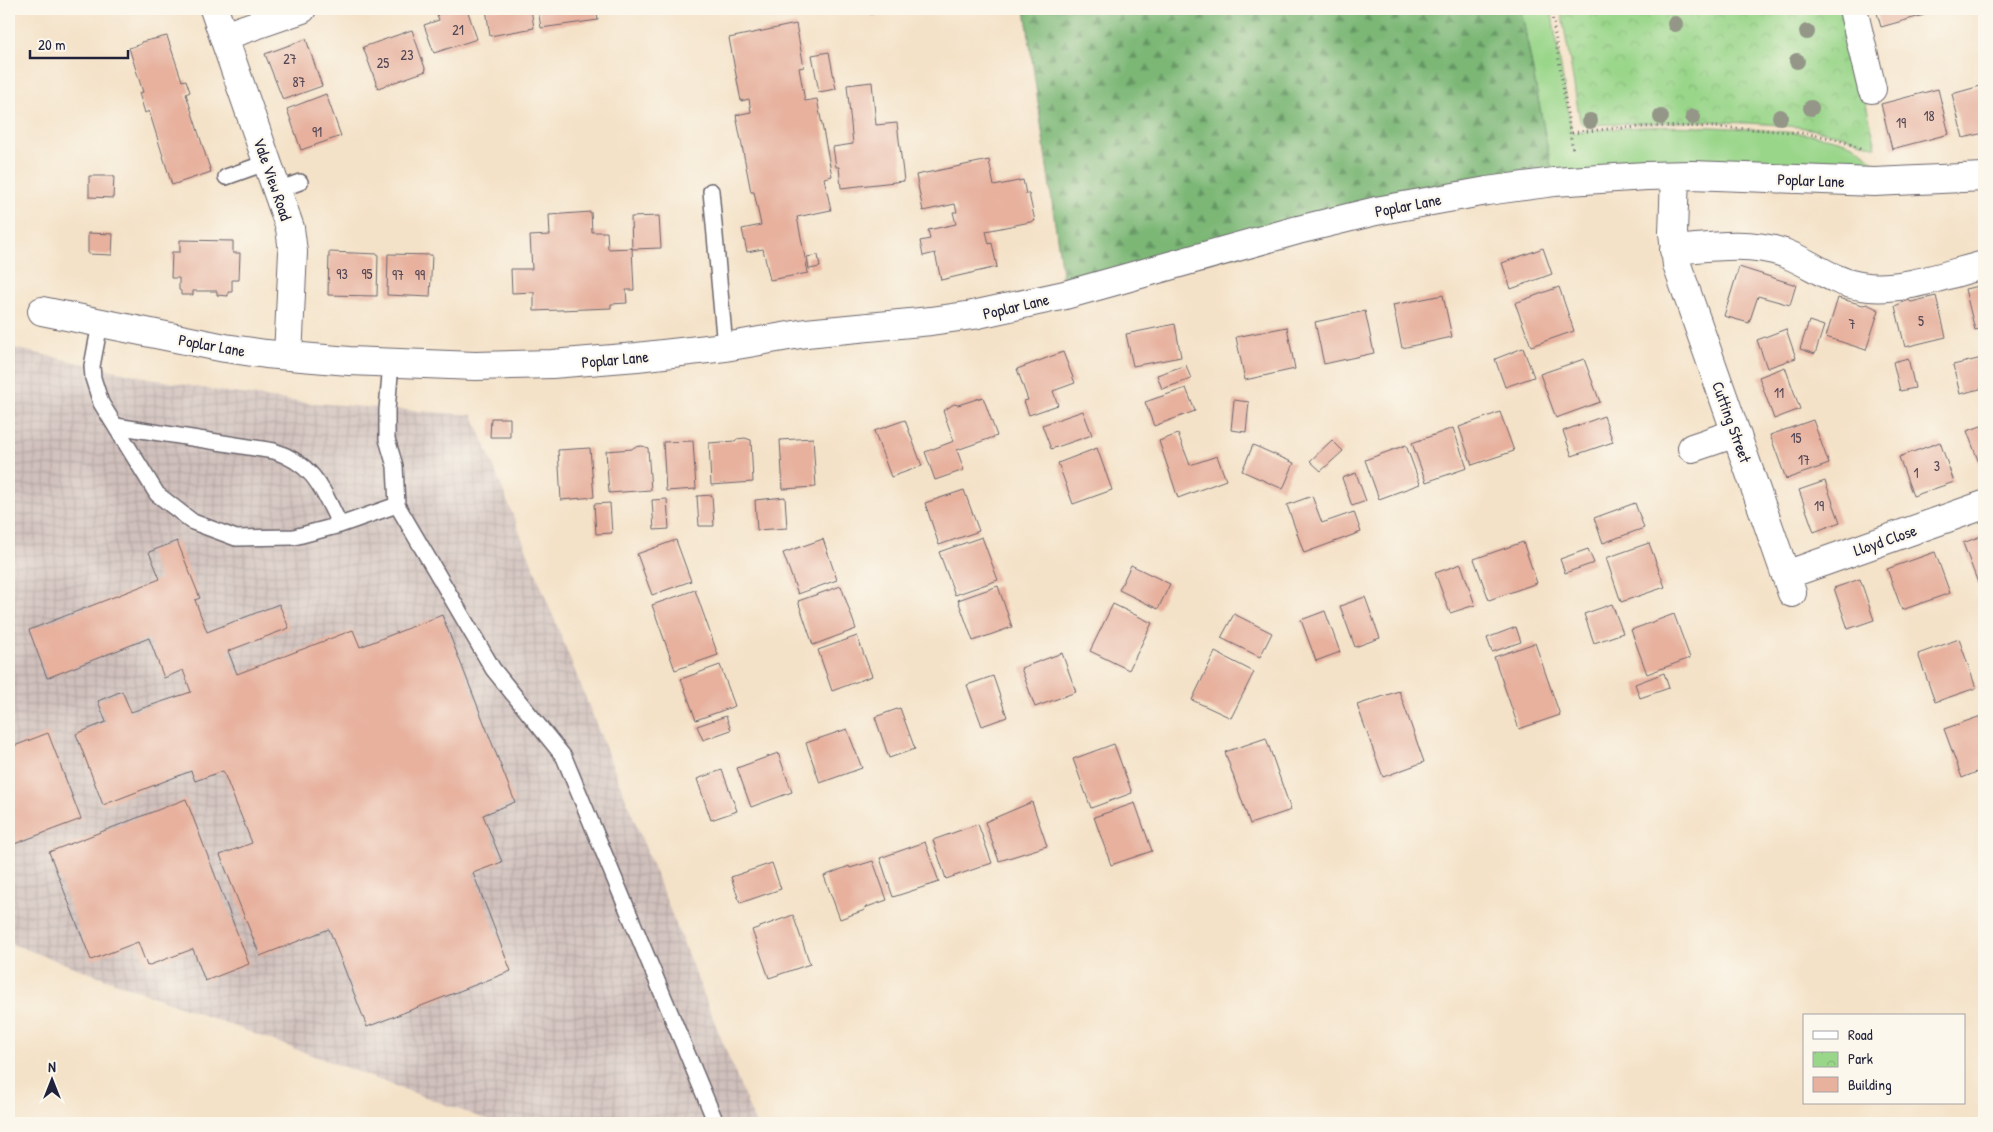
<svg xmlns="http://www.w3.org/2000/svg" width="1993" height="1132" font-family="'Patrick Hand',sans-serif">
  <defs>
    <pattern id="industrial-grid" width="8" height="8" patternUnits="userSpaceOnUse" patternTransform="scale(1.25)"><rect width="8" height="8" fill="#d0c0bc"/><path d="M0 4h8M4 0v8" fill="none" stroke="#b2a5a2"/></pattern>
    <pattern id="forest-firs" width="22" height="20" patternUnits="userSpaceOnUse" patternTransform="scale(1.25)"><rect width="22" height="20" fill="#7bb776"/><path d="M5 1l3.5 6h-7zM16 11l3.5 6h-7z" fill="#649462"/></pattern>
    <pattern id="park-crowns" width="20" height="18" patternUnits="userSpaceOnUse" patternTransform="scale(1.25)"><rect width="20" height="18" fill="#9ad68a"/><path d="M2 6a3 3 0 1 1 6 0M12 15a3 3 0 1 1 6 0" fill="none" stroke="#84b778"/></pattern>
  </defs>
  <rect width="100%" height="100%" fill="#fbf7ec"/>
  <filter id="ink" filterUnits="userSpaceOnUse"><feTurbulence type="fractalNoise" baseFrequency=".02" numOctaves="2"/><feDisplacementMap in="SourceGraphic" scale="10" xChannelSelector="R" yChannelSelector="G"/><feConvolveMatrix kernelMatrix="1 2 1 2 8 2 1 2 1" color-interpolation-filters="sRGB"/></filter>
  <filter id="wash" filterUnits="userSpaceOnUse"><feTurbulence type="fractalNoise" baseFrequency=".0096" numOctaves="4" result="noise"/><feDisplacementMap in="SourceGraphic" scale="20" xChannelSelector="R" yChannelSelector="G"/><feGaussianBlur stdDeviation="1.12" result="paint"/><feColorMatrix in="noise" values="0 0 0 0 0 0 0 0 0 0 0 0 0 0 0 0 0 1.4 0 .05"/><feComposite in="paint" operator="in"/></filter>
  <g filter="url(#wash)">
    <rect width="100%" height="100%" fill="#f4e2c8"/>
    <path fill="url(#industrial-grid)" d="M 9,347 L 153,379 L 219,391 L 300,402 L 473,415 L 755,1123 L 495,1123 L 9,943 Z"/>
    <path fill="#9ad68a" stroke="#5e7c62" d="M 871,9 L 924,9 L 872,15 Z
      M 1521,9 L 1551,9 L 1572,133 C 1638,124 1707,125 1773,131 C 1798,133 1825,135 1848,143 C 1867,150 1877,167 1889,182 L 1554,182 Z"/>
    <path fill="url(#forest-firs)" stroke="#4e6c58" d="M 1025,9 L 1521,9 L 1554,182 L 1065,295 Z"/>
    <path fill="url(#park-crowns)" stroke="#5e7c62" d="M 1561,9 L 1844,9 L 1876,147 L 1841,135 L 1799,127 L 1767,124 L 1703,121 L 1583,125 L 1580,121 Z"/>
    <g id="blocks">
      <path fill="#e7b19e" d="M 435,9 L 467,9 L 477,39 L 434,53 L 424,25 L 439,20 Z
        M 486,9 L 531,9 L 534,28 L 490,36 Z
        M 538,9 L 596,9 L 598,20 L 541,28 Z
        M 1876,9 L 1923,9 L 1924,15 L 1881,27 Z
        M 796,24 L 804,67 L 799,68 L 805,101 L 817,99 L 832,176 L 824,178 L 831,210 L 797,217 L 808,273 L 770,280 L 763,249 L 747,252 L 742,229 L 761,225 L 754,192 L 751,192 L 736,115 L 751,112 L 749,99 L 741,101 L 729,38 Z
        M 412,30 L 426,71 L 378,88 L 363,47 Z
        M 167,36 L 182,81 L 186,80 L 190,92 L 186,94 L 211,172 L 172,185 L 149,111 L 145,113 L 139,93 L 143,92 L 129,48 L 141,44 L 141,42 Z
        M 306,39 L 322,86 L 283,100 L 265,54 Z
        M 829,52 L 836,89 L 819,92 L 812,55 Z
        M 872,82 L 876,125 L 897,123 L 904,181 L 841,188 L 839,167 L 836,167 L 833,147 L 853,144 L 847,85 Z
        M 1984,85 L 1984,133 L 1963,138 L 1952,94 Z
        M 1938,89 L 1949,134 L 1892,149 L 1881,104 Z
        M 326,94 L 341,136 L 301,150 L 287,109 Z
        M 989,160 L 994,186 L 1023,180 L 1026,194 L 1029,194 L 1035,221 L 986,231 L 989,244 L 992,243 L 997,267 L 941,280 L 935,253 L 923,256 L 920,241 L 930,239 L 928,230 L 956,224 L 953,212 L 957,212 L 955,204 L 923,211 L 916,175 Z
        M 89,176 L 114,176 L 113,198 L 89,197 Z
        M 591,212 L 592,232 L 607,232 L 608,249 L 632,248 L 634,290 L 626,290 L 627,303 L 611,304 L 611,308 L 534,311 L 534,292 L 512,293 L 511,269 L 532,269 L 530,236 L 550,235 L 549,215 Z
        M 659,216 L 661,248 L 632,249 L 631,217 Z
        M 88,233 L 113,234 L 112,255 L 88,254 Z
        M 180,240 L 233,241 L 233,253 L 240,253 L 239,280 L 232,280 L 232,292 L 228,292 L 228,296 L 217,295 L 217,291 L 193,291 L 193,295 L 181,295 L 181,291 L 179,290 L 179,278 L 171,278 L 172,252 L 180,252 Z
        M 1543,248 L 1552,274 L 1511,289 L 1502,263 Z
        M 329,252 L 378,254 L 377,296 L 328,295 Z
        M 388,254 L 432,255 L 430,297 L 387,295 Z
        M 818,255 L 820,267 L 809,269 L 807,257 Z
        M 1739,267 L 1796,285 L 1790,305 L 1758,296 L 1749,323 L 1724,316 Z
        M 1984,285 L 1984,328 L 1975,330 L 1965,289 Z
        M 1559,287 L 1574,331 L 1531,346 L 1515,303 Z
        M 1443,295 L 1452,337 L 1402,348 L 1393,305 Z
        M 1936,296 L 1946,337 L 1905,347 L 1895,306 L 1908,300 L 1911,302 Z
        M 1838,298 L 1863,305 L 1867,304 L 1879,310 L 1866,350 L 1826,337 Z
        M 1365,311 L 1374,353 L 1324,364 L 1315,322 Z
        M 1809,321 L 1824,326 L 1815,354 L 1800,349 Z
        M 1175,324 L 1181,357 L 1133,366 L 1126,334 Z
        M 1287,327 L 1295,369 L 1245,380 L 1236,337 Z
        M 1786,329 L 1796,358 L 1767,368 L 1757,340 Z
        M 1523,348 L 1534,377 L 1505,387 L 1495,359 Z
        M 1063,352 L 1075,383 L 1053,391 L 1058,405 L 1029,415 L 1024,401 L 1028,400 L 1017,369 Z
        M 1908,358 L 1915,388 L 1900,391 L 1893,362 Z
        M 1982,358 L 1984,366 L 1984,388 L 1960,394 L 1953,365 Z
        M 1584,359 L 1600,402 L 1556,418 L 1540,374 Z
        M 1186,365 L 1191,379 L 1162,389 L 1157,375 Z
        M 1785,367 L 1800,409 L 1774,419 L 1759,377 Z
        M 1186,388 L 1195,411 L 1154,426 L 1145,402 Z
        M 983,397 L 997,436 L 957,450 L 964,470 L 935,480 L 925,452 L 954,441 L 943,411 L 954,404 L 958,405 Z
        M 1234,400 L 1249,402 L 1246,432 L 1231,430 Z
        M 1083,411 L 1092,435 L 1051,449 L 1042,425 Z
        M 1500,412 L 1514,451 L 1472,465 L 1459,427 Z
        M 1604,416 L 1613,442 L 1572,456 L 1563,431 Z
        M 491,418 L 510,418 L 510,437 L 490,437 Z
        M 905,420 L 922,466 L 891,477 L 874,431 Z
        M 1813,420 L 1829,464 L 1786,479 L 1770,435 Z
        M 1984,425 L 1984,470 L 1982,471 L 1967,431 Z
        M 1453,428 L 1467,468 L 1426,482 L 1412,443 Z
        M 1178,434 L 1190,465 L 1217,456 L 1226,480 L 1178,498 L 1159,441 Z
        M 745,438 L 751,440 L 753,482 L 711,485 L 709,443 L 735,441 L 737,439 Z
        M 813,438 L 816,487 L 783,489 L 780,440 Z
        M 1332,440 L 1343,451 L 1321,471 L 1310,461 Z
        M 693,441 L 696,489 L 666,491 L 663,442 Z
        M 1940,442 L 1954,482 L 1913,496 L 1899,457 Z
        M 1253,445 L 1294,463 L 1283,489 L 1242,471 Z
        M 1406,445 L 1420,484 L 1379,499 L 1365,460 Z
        M 642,446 L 648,448 L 651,490 L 609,493 L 606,451 L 632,449 L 634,447 Z
        M 590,448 L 594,497 L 561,500 L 558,450 Z
        M 1097,448 L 1112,490 L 1073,504 L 1058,463 Z
        M 1356,473 L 1366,501 L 1352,506 L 1342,478 Z
        M 1825,481 L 1840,522 L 1814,532 L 1799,490 Z
        M 964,490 L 979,531 L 939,545 L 925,503 Z
        M 712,495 L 714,526 L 699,526 L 697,496 Z
        M 1312,496 L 1322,523 L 1354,512 L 1361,532 L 1304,553 L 1287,505 Z
        M 785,497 L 787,528 L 757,530 L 755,500 Z
        M 667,499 L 669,529 L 654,530 L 652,500 Z
        M 610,503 L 612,533 L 596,534 L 594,504 Z
        M 1635,503 L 1644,528 L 1603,543 L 1594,518 Z
        M 1984,535 L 1984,581 L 1978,583 L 1963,543 Z
        M 982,537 L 998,580 L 955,595 L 939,552 Z
        M 823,539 L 837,580 L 798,594 L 783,553 Z
        M 676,540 L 691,581 L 652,595 L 637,554 Z
        M 177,541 L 200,598 L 195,600 L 207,632 L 279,604 L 289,628 L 228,651 L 237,674 L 353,630 L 360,647 L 442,615 L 515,802 L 483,815 L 502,862 L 473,873 L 511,971 L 367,1027 L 329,929 L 260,956 L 220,855 L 252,843 L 223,771 L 195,781 L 191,771 L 103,805 L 76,734 L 106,722 L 98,701 L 122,691 L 131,712 L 191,692 L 183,670 L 164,678 L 149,638 L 47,678 L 29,630 L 160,579 L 149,552 Z
        M 1523,542 L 1537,583 L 1489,600 L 1474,559 Z
        M 1649,543 L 1665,587 L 1621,602 L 1606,558 Z
        M 1588,549 L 1594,563 L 1565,573 L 1560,559 Z
        M 1935,552 L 1950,593 L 1902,610 L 1887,569 Z
        M 1461,564 L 1475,605 L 1450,613 L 1435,573 Z
        M 1131,565 L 1170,584 L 1158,609 L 1119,590 Z
        M 1860,579 L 1874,620 L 1848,629 L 1834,588 Z
        M 841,586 L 856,629 L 813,645 L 798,601 Z
        M 998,586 L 1012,627 L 973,641 L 958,600 Z
        M 695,590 L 718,655 L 675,670 L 652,605 Z
        M 1365,597 L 1380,638 L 1355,647 L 1340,606 Z
        M 1113,604 L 1152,623 L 1129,670 L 1090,651 Z
        M 1612,604 L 1623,633 L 1594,643 L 1584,614 Z
        M 1325,611 L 1340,652 L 1316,661 L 1301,620 Z
        M 1234,614 L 1272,633 L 1260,657 L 1221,638 Z
        M 1674,614 L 1690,658 L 1647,674 L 1631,630 Z
        M 1516,627 L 1521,642 L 1492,652 L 1487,638 Z
        M 857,636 L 872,676 L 832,691 L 818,650 Z
        M 1959,639 L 1976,688 L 1935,702 L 1918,654 Z
        M 1535,643 L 1560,715 L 1519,729 L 1494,657 Z
        M 1215,652 L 1254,672 L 1231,718 L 1192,700 Z
        M 1062,653 L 1076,692 L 1035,707 L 1021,668 Z
        M 720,665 L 735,706 L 696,720 L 681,679 Z
        M 1664,673 L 1669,688 L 1640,698 L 1635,684 Z
        M 993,676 L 1007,717 L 982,726 L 967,685 Z
        M 1399,691 L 1424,762 L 1383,777 L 1357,705 Z
        M 900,708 L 915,749 L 889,758 L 875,717 Z
        M 1984,715 L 1984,769 L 1962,778 L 1944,729 Z
        M 726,716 L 731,730 L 703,740 L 697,726 Z
        M 847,729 L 862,768 L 820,783 L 806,743 Z
        M 48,733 L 81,819 L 9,846 L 9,748 Z
        M 1266,738 L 1291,810 L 1250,824 L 1225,752 Z
        M 1114,744 L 1132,793 L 1091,808 L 1073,759 Z
        M 778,753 L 792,792 L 751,807 L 737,768 Z
        M 722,770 L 737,811 L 711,820 L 697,779 Z
        M 186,799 L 249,964 L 205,981 L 193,949 L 147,966 L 138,942 L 91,960 L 49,852 Z
        M 1032,802 L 1047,846 L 999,861 L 985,822 Z
        M 1135,803 L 1152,851 L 1111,865 L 1094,817 Z
        M 978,824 L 992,863 L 946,879 L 933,840 Z
        M 925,842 L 939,882 L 893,897 L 880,858 Z
        M 873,861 L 887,900 L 864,908 L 865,910 L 840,919 L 824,876 L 849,866 L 850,868 Z
        M 772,863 L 781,889 L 740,903 L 731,877 Z
        M 793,915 L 810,964 L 769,978 L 752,930 Z"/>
    </g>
  </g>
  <g filter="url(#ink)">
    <use href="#blocks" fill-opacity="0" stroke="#6c656c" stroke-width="1"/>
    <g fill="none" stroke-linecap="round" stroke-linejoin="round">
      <g stroke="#6c656c" stroke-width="18">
        <path id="service" d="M 226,177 L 268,162
          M 278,190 L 300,182
          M 711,191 L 725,347
          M 100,324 L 92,366 L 93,378 L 101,403 L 157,494 L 193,522 L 236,538 L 294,537 L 340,525 L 397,505
          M 391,363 L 387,410 L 387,439 L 395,466 L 397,505 L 493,669 L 564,757 L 716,1123
          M 116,426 L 274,451 C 315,465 322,489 340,525"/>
      </g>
      <g stroke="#6c656c" stroke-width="30">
        <path id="minor" d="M 214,9 L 290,228 L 293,252 L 288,356
          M 1853,9 L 1872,89
          M 224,36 L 302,9
          M 1675,176 L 1673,233 L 1677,265 L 1792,593
          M 1674,250 C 1710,247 1749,241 1784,253 C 1811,263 1832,282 1861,286 C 1899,293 1947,274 1984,265
          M 42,311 L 225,348 L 266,354 L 349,361 L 475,366 L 552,364 L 637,357 L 725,347 L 806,333 L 931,321 L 973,315 L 1065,295 L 1298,230 L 1376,211 L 1487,191 L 1554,182 L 1646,176 L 1692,175 L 1874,182 L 1984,177
          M 1692,448 L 1736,433
          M 1786,575 L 1984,505"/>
      </g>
      <path stroke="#6c656c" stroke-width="3" stroke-dasharray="1 4" stroke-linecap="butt" d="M 1551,9 L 1573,151
        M 1572,133 C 1638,124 1708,125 1775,131 C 1803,133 1835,135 1860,149"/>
      <use href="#service" stroke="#fff" stroke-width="15"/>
      <use href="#minor" stroke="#fff" stroke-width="28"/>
    </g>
    <g fill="#949688">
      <circle cx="1675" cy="24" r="8"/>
      <circle cx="1807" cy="32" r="8"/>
      <circle cx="1797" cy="61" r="8"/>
      <circle cx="1811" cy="108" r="8"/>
      <circle cx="1661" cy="117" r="8"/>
      <circle cx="1693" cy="117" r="8"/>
      <circle cx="1780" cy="117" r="8"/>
      <circle cx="1590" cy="121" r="8"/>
    </g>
  </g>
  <g text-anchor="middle" stroke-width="4.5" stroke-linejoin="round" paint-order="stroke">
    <g font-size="14" fill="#534654">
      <text x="458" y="35">21</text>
      <text x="407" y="60">23</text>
      <text x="290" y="64">27</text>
      <text x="383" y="68">25</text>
      <text x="299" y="87">87</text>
      <text x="1929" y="121">18</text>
      <text x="1901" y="128">19</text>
      <text x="317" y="137">91</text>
      <text x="342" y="279">93</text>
      <text x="367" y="279">95</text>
      <text x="398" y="280">97</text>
      <text x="420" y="280">99</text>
      <text x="1921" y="326">5</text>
      <text x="1852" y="329">7</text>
      <text x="1779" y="398">11</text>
      <text x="1796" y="443">15</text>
      <text x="1804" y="465">17</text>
      <text x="1937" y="471">3</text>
      <text x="1916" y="478">1</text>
      <text x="1819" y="511">19</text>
    </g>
    <g font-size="16" fill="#22223b" stroke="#fbf7ec">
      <text transform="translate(273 179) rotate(71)" y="6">Vale View Road</text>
      <text transform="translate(1811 180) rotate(2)" y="6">Poplar Lane</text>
      <text transform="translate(1408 205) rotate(-11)" y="6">Poplar Lane</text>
      <text transform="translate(1016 306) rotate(-13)" y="6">Poplar Lane</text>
      <text transform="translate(212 345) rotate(10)" y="6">Poplar Lane</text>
      <text transform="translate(615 359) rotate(-5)" y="6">Poplar Lane</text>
      <text transform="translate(1732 422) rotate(70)" y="6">Cutting Street</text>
      <text transform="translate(1885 540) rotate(-19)" y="6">Lloyd Close</text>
    </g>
  </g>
  <rect width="1993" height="1132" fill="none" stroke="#fbf7ec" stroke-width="30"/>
  <rect x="1803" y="1014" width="162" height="90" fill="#fbf7ec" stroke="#a4a2a5"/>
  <rect x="1813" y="1031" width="25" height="8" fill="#ffffff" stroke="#a4a2a5"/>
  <text x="1848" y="1040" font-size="15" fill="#22223b">Road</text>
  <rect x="1813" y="1052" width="25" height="15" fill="url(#park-crowns)" stroke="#a4a2a5"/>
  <text x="1848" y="1064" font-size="15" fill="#22223b">Park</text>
  <rect x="1813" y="1077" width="25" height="15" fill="#e7b19e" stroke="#a4a2a5"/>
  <text x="1848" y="1090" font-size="15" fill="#22223b">Building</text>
  <g transform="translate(52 1080)" stroke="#fbf7ec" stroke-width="4" paint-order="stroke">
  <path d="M0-4L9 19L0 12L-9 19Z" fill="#22223b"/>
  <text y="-8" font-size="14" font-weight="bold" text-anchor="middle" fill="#22223b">N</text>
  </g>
  <path d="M30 50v8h98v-8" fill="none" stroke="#22223b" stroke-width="2.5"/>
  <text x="38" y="50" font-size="15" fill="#22223b" stroke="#fbf7ec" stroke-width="4" paint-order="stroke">20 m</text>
</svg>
